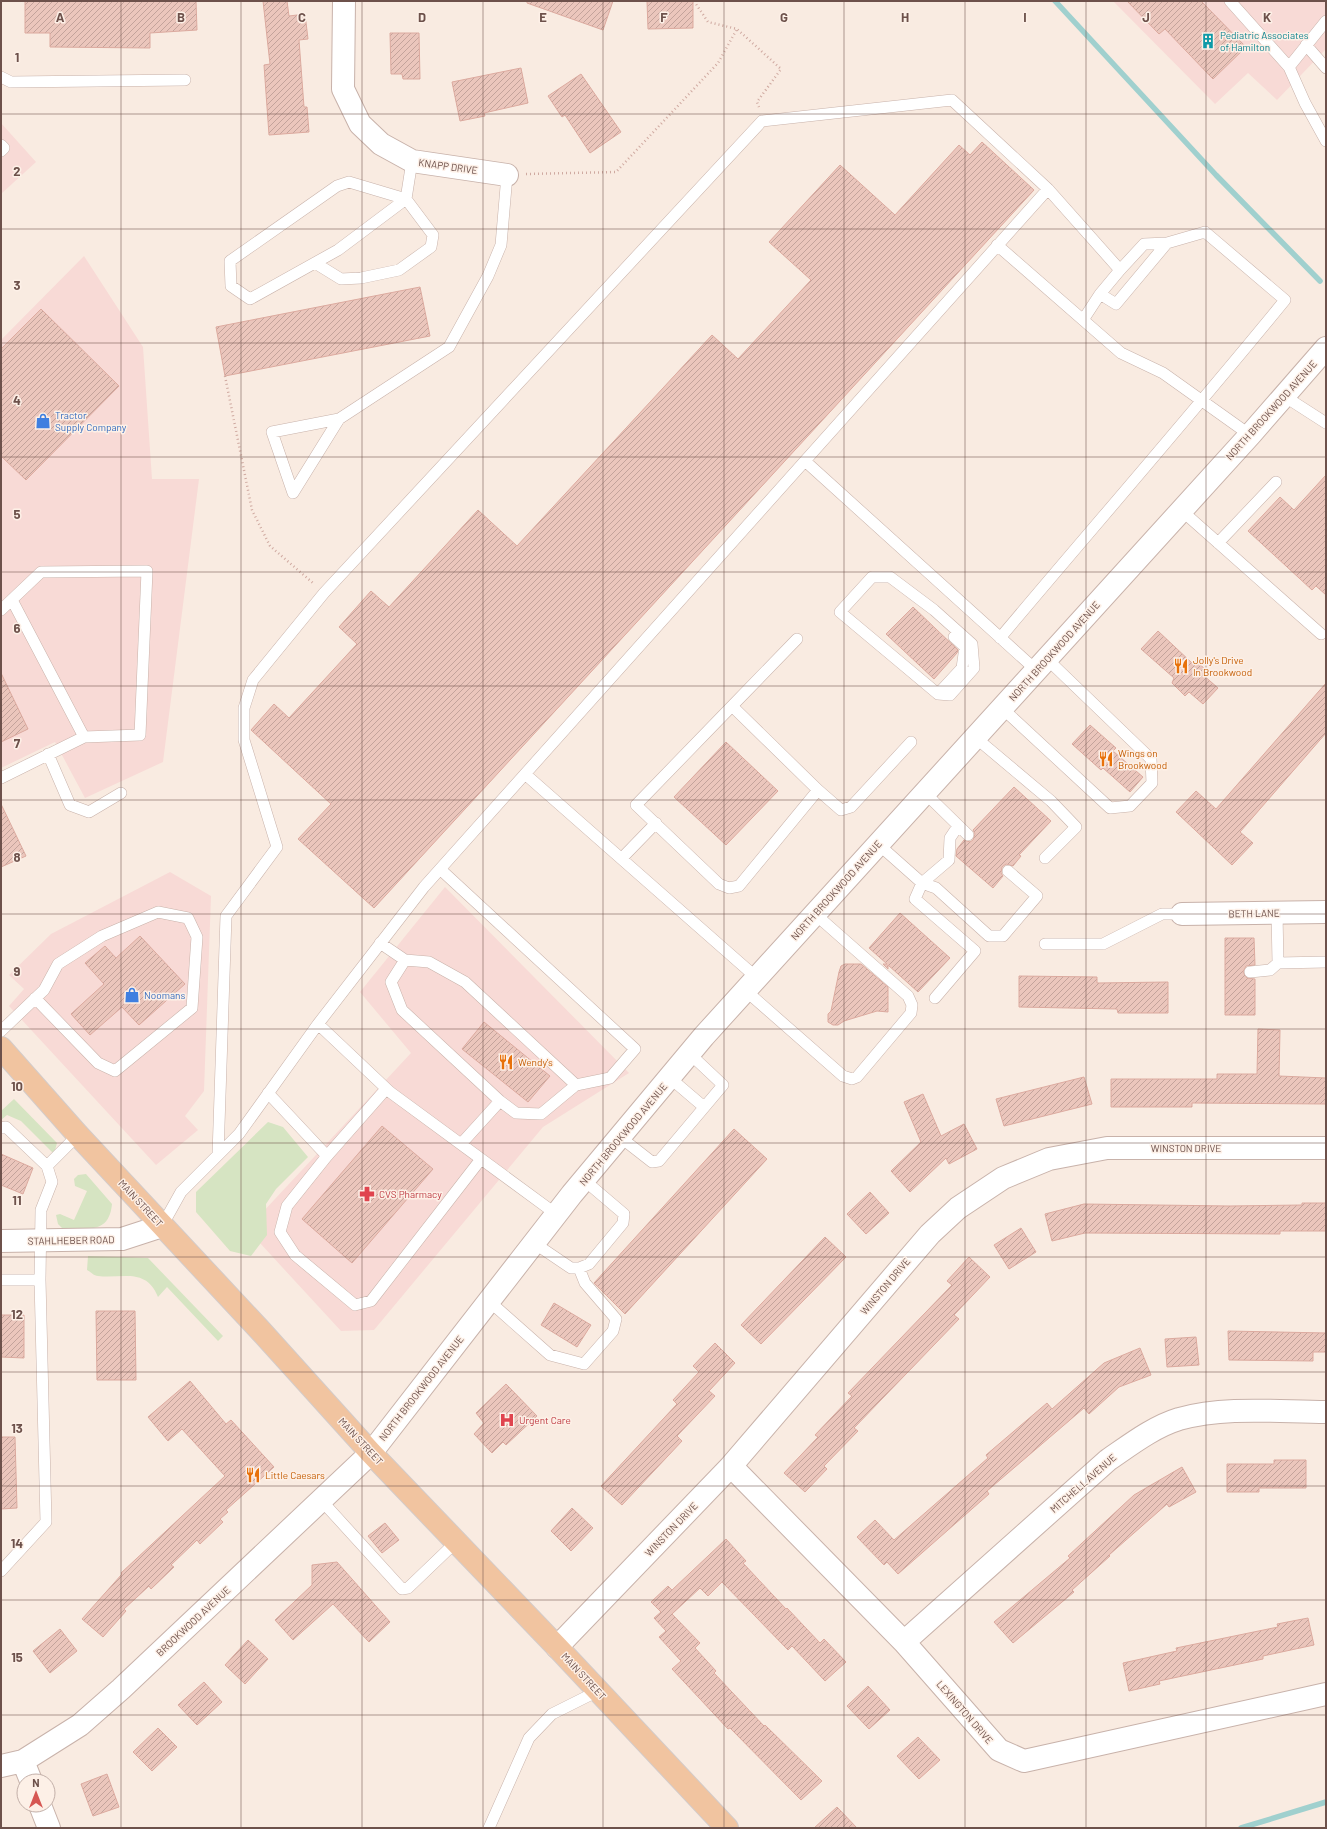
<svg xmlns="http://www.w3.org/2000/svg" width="1327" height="1829" font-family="Barlow,sans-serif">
  <defs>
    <pattern id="building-hatch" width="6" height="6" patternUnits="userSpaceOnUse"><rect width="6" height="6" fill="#ebc6bc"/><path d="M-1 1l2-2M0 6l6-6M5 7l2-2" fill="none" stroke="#c3a39b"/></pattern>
  </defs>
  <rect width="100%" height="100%" fill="#f9ebe1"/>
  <path fill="#f8dad6" d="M 1113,1 L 1326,1 L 1326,49 L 1277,100 L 1248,73 L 1215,104 Z
    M 1,123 L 36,162 L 1,194 Z
    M 84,256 L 143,347 L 152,479 L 199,479 L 163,762 L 85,798 L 55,742 L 1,768 L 1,340 Z
    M 170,872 L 211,896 L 204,1091 L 185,1116 L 198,1130 L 156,1165 L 9,1006 L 24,989 L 9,975 L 51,934 Z
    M 445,887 L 629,1073 L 543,1127 L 374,1330 L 341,1331 L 247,1229 L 411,1053 L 360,992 Z"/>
  <path fill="#d6e4c2" d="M 14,1099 L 57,1143 L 54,1154 L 21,1121 L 7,1115 L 1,1120 L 1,1111 Z
    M 268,1122 L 283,1127 L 308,1157 L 276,1189 L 266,1204 L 267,1235 L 251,1256 L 230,1251 L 196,1212 L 196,1192 Z
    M 86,1174 L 112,1204 C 109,1235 87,1228 62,1228 L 58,1224 L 56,1215 L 60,1214 L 74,1220 L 87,1191 L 75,1186 L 74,1179 L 78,1175 Z
    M 88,1256 L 148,1258 L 223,1336 L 218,1341 L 167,1287 L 158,1297 C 146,1267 122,1279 98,1276 C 94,1276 91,1272 87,1270 Z"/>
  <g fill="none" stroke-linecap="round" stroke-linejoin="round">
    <path stroke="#a0d0ce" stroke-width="5.5" d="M 1055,1 L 1216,175 L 1320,281
      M 1241,1828 L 1326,1802"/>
  </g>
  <path fill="url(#building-hatch)" stroke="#dcaa9f" d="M 25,1 L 196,1 L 197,30 L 150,33 L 150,48 L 50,47 L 50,33 L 25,33 Z
    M 263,1 L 287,1 L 289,16 L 305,14 L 308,39 L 299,40 L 304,107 L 307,107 L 309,132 L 269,135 L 264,65 L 270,64 Z
    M 527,1 L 613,1 L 603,30 L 527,3 Z
    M 647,1 L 693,1 L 693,28 L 648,29 Z
    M 1127,1 L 1201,1 L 1246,47 L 1213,79 L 1165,29 L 1159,34 Z
    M 390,33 L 419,33 L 420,79 L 403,79 L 402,74 L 391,74 Z
    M 521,68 L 528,103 L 484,113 L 485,116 L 460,121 L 452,82 Z
    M 581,74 L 621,132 L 590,153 L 565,115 L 562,117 L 548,96 Z
    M 982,142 L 1034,190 L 374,908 L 298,839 L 331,804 L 251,730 L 274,704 L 289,718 L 357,644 L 339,627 L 371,591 L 389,607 L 478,510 L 517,546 L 712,335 L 738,359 L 811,280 L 769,242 L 840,165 L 895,215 L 959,145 L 970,155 Z
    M 420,287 L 430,336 L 225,376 L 216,327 Z
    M 41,309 L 119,386 L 26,480 L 1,456 L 1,349 Z
    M 1326,475 L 1326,595 L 1316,586 L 1312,590 L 1248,531 L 1280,497 L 1294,510 Z
    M 913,607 L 958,650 L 957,653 L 934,679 L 886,634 Z
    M 1158,631 L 1192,663 L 1195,660 L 1206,670 L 1202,674 L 1218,688 L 1203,704 L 1189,692 L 1185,696 L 1172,683 L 1174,678 L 1141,649 Z
    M 1,673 L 28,729 L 1,742 Z
    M 1326,683 L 1326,733 L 1240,832 L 1253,843 L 1232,865 L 1176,812 L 1196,791 L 1216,809 Z
    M 1090,725 L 1116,748 L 1113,751 L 1143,777 L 1130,792 L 1103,768 L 1101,770 L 1072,744 Z
    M 726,742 L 778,791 L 726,845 L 674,797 Z
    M 1014,787 L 1051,821 L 1019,855 L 1021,856 L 1013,866 L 1006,864 L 1002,867 L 1001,873 L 1003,876 L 993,888 L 956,856 L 957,849 L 964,840 L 970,842 L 973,840 L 975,834 L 973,830 Z
    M 1,804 L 26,856 L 1,867 Z
    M 900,913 L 950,958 L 918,992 L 888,965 L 888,969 L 883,964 L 887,964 L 869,948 Z
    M 140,936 L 185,984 L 139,1025 L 122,1007 L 90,1035 L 71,1014 L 104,984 L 85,963 L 105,946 L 116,958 Z
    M 1225,938 L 1254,938 L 1255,965 L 1246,966 L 1243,972 L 1247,978 L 1255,979 L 1255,1015 L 1225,1015 Z
    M 845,964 L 861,964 L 888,987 L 888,1012 L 877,1011 L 844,1021 L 838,1025 L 833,1025 L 828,1022 L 828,1014 L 831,1011 L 839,972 L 841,966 Z
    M 1019,976 L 1097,977 L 1097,983 L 1168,982 L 1168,1013 L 1118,1013 L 1117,1009 L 1019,1007 Z
    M 484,1022 L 550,1076 L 528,1102 L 462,1049 Z
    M 1258,1029 L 1280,1030 L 1279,1076 L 1326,1078 L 1326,1104 L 1192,1103 L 1192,1107 L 1111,1107 L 1111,1079 L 1217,1079 L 1217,1074 L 1257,1074 Z
    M 1084,1077 L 1092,1104 L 1004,1126 L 996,1099 Z
    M 923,1094 L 941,1136 L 964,1124 L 977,1149 L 949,1164 L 946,1158 L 910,1192 L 891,1171 L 921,1142 L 904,1102 Z
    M 382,1126 L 433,1169 L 352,1263 L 302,1219 Z
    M 734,1129 L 767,1159 L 625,1314 L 594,1283 Z
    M 1,1154 L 33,1168 L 23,1194 L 1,1185 Z
    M 870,1192 L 889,1213 L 866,1234 L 847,1214 Z
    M 1302,1203 L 1326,1203 L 1326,1231 L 1280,1231 L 1280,1234 L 1085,1233 L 1052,1241 L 1045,1214 L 1084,1204 L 1229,1206 L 1302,1205 Z
    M 1021,1228 L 1036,1252 L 1009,1269 L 994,1245 Z
    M 825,1237 L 846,1257 L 761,1344 L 741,1325 Z
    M 969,1257 L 990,1277 L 954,1315 L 959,1319 L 854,1428 L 858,1431 L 824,1466 L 827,1469 L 805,1492 L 784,1473 L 818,1437 L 815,1435 L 852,1396 L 848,1393 L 952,1285 L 947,1281 Z
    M 554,1303 L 591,1325 L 577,1347 L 541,1325 Z
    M 96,1311 L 135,1311 L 136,1380 L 97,1380 Z
    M 1,1315 L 24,1315 L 24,1358 L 1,1357 Z
    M 1228,1331 L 1326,1333 L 1326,1352 L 1313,1352 L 1313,1361 L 1229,1360 Z
    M 1196,1337 L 1199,1365 L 1167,1367 L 1165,1339 Z
    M 715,1343 L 735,1363 L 709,1391 L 715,1396 L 677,1436 L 682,1441 L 622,1505 L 601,1486 L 677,1404 L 673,1400 L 699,1372 L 693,1366 Z
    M 1140,1348 L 1151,1375 L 1119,1387 L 1089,1414 L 1084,1408 L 987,1491 L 989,1494 L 898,1574 L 887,1562 L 884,1565 L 857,1537 L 875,1520 L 894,1540 L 988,1458 L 986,1455 L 1047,1403 L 1052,1409 L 1104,1363 Z
    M 190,1381 L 226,1424 L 231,1420 L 274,1467 L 226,1510 L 228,1512 L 220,1519 L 223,1522 L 200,1544 L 197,1540 L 171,1565 L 174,1567 L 151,1589 L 149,1586 L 124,1609 L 126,1611 L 103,1637 L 82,1619 L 122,1574 L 121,1573 L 225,1476 L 182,1429 L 168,1441 L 148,1417 Z
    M 506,1384 L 537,1416 L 506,1445 L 503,1442 L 492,1453 L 474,1434 L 484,1423 L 476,1413 Z
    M 1,1437 L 15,1437 L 17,1508 L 1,1509 Z
    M 1274,1460 L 1306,1460 L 1306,1488 L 1259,1488 L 1259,1492 L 1227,1492 L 1227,1464 L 1274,1464 Z
    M 1182,1467 L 1196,1492 L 1169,1507 L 1167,1504 L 1109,1555 L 1110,1556 L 1072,1590 L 1074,1592 L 1013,1643 L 994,1622 L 1070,1558 L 1068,1556 L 1134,1495 Z
    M 572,1508 L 593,1528 L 571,1551 L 551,1531 Z
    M 385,1523 L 399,1540 L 382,1553 L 368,1536 Z
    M 726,1539 L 746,1561 L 743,1563 L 786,1609 L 787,1608 L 820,1643 L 824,1639 L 846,1662 L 825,1681 L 792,1646 L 788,1650 L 722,1582 L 708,1596 L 700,1588 L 672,1614 L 700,1643 L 695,1648 L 716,1671 L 714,1673 L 764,1726 L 765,1725 L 822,1781 L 801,1800 L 730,1728 L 728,1729 L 672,1669 L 681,1661 L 659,1637 L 666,1631 L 654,1618 L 661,1612 L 651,1602 L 668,1586 L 672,1590 Z
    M 337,1562 L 390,1622 L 369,1642 L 333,1604 L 293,1640 L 275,1620 L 312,1585 L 312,1565 Z
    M 1308,1618 L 1314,1645 L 1263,1656 L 1263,1659 L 1159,1681 L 1160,1684 L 1129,1691 L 1123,1663 L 1177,1651 L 1176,1648 L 1278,1627 L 1277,1624 Z
    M 60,1629 L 77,1651 L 50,1673 L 33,1651 Z
    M 248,1640 L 268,1659 L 245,1684 L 225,1665 Z
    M 204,1682 L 222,1702 L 197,1725 L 178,1705 Z
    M 868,1686 L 890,1710 L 869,1729 L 847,1706 Z
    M 158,1728 L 177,1747 L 152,1771 L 133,1752 Z
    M 918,1737 L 940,1760 L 919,1779 L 897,1756 Z
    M 107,1774 L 119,1807 L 93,1816 L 81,1784 Z
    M 837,1807 L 857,1828 L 814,1828 Z"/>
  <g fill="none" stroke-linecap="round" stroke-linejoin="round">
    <g stroke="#c8b2aa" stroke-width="12">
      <path id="service" d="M 1230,1 L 1289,67
        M 1326,21 L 1289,67 L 1305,103 L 1326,141
        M 1306,45 L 1326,68
        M 1,77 L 11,82 L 185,80
        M 1,145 L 4,148 L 1,151
        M 997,245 L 1121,353 L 1163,373 L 1250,435
        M 315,263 L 341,279 L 361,278 L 399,270 L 431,247 L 433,235 L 406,199 L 349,182 L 337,186 L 230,261 L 231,286 L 250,299 L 338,250 L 406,199 L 412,161
        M 1120,270 L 1144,244 L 1167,243
        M 1284,396 L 1326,423
        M 339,419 L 293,493 L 272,432 L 339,419 L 449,347 L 488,276 L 501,245 L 507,175
        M 805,461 L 1036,670
        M 1181,510 L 1321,634
        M 1218,543 L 1276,482
        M 872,577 L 890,577 L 934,610 L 972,644 L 974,668 L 950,695 L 938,694 L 840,612 Z
        M 12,600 L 84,737
        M 1,610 L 41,572 L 147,571 L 140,735 L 84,737 L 1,778
        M 1000,638 C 1095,525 1192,414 1285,300 L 1205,232 L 1167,243 L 1116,304 L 1100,294
        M 797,639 L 732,706 L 818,790
        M 938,694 L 962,668 L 965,647 L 954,637
        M 732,706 L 636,805 L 719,884 L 729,888 L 739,886 L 818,790 L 841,810 L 851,807 L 911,742
        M 1002,708 L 1110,808 L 1130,806 L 1152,783 L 1151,759 L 1047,659
        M 976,738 L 1051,801 L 1076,827 L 1045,858
        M 48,754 L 70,805 L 89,812 L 121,793
        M 525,774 L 757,978
        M 925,793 L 968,835
        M 878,844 L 922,883 L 936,888 L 989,936 L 1003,936 L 1037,896 L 1008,871
        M 622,858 L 656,823
        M 440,869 L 635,1049 L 610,1078 L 576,1085
        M 380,943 L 405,960
        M 1045,944 L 1103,944 L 1162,914 L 1182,914
        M 405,960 L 429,962 L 465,982 L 576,1085 L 541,1114 L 516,1113 L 500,1101 L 402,1010 L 391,982 Z
        M 1278,963 L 1326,962
        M 1250,972 L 1270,970 L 1278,963 L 1277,913
        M 745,990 L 843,1076 L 852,1079 L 857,1077 L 911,1013 L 912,1005 L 908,996 L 815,914
        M 935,998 L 975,951 L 915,899 L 922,883 L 949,860 L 950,838 L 958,826
        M 318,1024 L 390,1092 L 556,1214
        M 1,1031 L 44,990 L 58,964 L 102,936 L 158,912 L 188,918 L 197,937 L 192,1008 L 115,1071 L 98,1063 L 35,998
        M 670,1078 L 704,1107
        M 268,1093 L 327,1156 L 386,1089
        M 1,1128 L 6,1127 L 47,1166 L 52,1182 L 41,1210 L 40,1280 L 1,1280
        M 620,1137 L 652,1162 L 659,1161 L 723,1085 L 690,1054
        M 461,1144 L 500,1101
        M 218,1155 L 226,916 L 277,847 L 244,740 L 244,708 L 253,680 L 324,593 L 762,121 L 952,100 L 1048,189 L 1120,270 L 1100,294 L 1083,320
        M 327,1156 L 287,1206 L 280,1232 L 295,1255 L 355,1305 L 371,1301 L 481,1159
        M 47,1166 L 78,1135
        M 162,1226 L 181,1192 L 239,1134 L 318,1024 L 424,887 L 1048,189
        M 534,1243 L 571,1268 L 579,1268 L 589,1264 L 623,1223 L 624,1214 L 584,1180
        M 489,1301 L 550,1355 L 584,1364 L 613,1331 L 616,1319 L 585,1283 L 579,1268
        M 321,1500 L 402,1589 L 408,1588 L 456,1542
        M 1,1571 L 46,1522 L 40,1280
        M 489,1828 L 529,1738 L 552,1714 L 598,1691"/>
    </g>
    <g stroke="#c8b2aa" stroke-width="24">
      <path id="minor" d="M 344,1 L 343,89 L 360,124 L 381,144 L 412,161 L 507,175
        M 1182,914 L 1326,912
        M 731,1466 L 904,1642 L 999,1750 L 1024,1761 L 1326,1694
        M 904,1642 L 1108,1460 C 1130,1445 1153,1427 1179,1419 C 1226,1406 1278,1412 1326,1412
        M 557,1647 L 731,1466 L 930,1234 L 958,1208 L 1003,1178 L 1049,1159 L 1107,1148 L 1326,1148
        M 23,1761 L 31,1781
        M 1,1766 L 23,1761 L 80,1725 L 121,1689 L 371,1453
        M 40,1805 L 49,1828"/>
    </g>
    <g stroke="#c8b2aa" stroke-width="24">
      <path id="tertiary" d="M 1,1241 L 122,1239 L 162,1226
        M 371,1453 L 572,1194 L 704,1036 L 1250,435 L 1326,348"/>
    </g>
    <g stroke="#d3cbc9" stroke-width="24">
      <path id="primary" d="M 1,1048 L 78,1135 L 259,1329 L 371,1453 L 557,1647 L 727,1828"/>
    </g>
    <path stroke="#cfa9a0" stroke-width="2.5" stroke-dasharray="1 3" stroke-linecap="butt" d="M 694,1 L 708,22 L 737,29 L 781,69 L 757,102 L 759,107
      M 526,174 L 616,172 L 718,63 L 737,29
      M 225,376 L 252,510 L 270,546 L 313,583"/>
    <use href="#service" stroke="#fff" stroke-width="11"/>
    <use href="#minor" stroke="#fff" stroke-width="22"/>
    <use href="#tertiary" stroke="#fff" stroke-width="22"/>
    <use href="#primary" stroke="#f1c4a0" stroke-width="22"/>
  </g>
  <path fill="none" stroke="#6d514b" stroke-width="1" stroke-opacity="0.55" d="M 121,1 L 121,1828M 241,1 L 241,1828M 362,1 L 362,1828M 483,1 L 483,1828M 603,1 L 603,1828M 724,1 L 724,1828M 844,1 L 844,1828M 965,1 L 965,1828M 1086,1 L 1086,1828M 1206,1 L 1206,1828M 1,114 L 1326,114M 1,229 L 1326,229M 1,343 L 1326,343M 1,457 L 1326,457M 1,572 L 1326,572M 1,686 L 1326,686M 1,800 L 1326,800M 1,914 L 1326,914M 1,1029 L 1326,1029M 1,1143 L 1326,1143M 1,1257 L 1326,1257M 1,1372 L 1326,1372M 1,1486 L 1326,1486M 1,1600 L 1326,1600M 1,1715 L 1326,1715"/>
  <defs>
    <g id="building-bare" transform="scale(1.2)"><path d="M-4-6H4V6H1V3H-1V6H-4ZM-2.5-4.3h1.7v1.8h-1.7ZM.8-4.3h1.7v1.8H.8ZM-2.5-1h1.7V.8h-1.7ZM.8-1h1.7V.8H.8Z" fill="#0f9aa8" stroke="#fdf0e7" stroke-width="2.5" paint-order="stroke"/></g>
    <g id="shop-bare" transform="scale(1.2)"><path d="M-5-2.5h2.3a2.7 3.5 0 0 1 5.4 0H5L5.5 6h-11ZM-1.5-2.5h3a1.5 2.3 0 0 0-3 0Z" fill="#3f7fe0" stroke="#fdf0e7" stroke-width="2.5" paint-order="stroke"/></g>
    <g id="restaurant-bare" transform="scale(1.2)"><path d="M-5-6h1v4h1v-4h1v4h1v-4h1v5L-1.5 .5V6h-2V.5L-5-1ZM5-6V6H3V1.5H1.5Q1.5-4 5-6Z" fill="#e8710a" stroke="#fdf0e7" stroke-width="2.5" paint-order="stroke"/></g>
    <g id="pharmacy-bare" transform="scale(1.2)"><path d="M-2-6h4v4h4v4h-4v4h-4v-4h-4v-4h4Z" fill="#e0444e" stroke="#fdf0e7" stroke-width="2.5" paint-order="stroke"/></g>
    <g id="hospital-bare" transform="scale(1.2)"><path d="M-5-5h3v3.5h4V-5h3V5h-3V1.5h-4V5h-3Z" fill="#e0444e" stroke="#fdf0e7" stroke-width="2.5" paint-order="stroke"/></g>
  </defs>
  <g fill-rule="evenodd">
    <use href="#building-bare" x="1208" y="41"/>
    <use href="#shop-bare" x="43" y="421"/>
    <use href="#restaurant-bare" x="1181" y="666"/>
    <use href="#restaurant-bare" x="1106" y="759"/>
    <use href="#shop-bare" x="132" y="995"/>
    <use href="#restaurant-bare" x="506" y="1062"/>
    <use href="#pharmacy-bare" x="367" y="1194"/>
    <use href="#hospital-bare" x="507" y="1420"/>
    <use href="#restaurant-bare" x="253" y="1475"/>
  </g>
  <g text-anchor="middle" stroke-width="3" stroke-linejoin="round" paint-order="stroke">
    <g font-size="10" fill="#0d838f" stroke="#fdf0e7" text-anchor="start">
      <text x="1220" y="39">Pediatric Associates<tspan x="1220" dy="12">of Hamilton</tspan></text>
    </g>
    <g font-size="10" fill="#6d514b" stroke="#fdf0e7">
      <text transform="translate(448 166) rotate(8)" y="4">KNAPP DRIVE</text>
      <text transform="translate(1271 410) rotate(-48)" y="4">NORTH BROOKWOOD AVENUE</text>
      <text transform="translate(1054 651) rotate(-48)" y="4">NORTH BROOKWOOD AVENUE</text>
      <text transform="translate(836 890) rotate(-48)" y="4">NORTH BROOKWOOD AVENUE</text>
      <text transform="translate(1254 913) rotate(-1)" y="4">BETH LANE</text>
      <text transform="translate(623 1134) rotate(-50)" y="4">NORTH BROOKWOOD AVENUE</text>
      <text x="1186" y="1152">WINSTON DRIVE</text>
      <text transform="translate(141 1203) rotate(47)" y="4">MAIN STREET</text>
      <text transform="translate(71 1240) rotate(-1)" y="4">STAHLHEBER ROAD</text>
      <text transform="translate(885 1286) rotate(-50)" y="4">WINSTON DRIVE</text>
      <text transform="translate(421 1388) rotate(-52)" y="4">NORTH BROOKWOOD AVENUE</text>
      <text transform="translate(361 1441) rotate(47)" y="4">MAIN STREET</text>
      <text transform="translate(1083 1483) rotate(-41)" y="4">MITCHELL AVENUE</text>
      <text transform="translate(671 1529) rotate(-46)" y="4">WINSTON DRIVE</text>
      <text transform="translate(193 1621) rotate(-43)" y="4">BROOKWOOD AVENUE</text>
      <text transform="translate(584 1676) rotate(47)" y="4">MAIN STREET</text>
      <text transform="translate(965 1712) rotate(49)" y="4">LEXINGTON DRIVE</text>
    </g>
    <g font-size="10" fill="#366cbe" stroke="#fdf0e7" text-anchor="start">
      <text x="55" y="419">Tractor<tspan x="55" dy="12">Supply Company</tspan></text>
      <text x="144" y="999">Noomans</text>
    </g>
    <g font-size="10" fill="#c56008" stroke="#fdf0e7" text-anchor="start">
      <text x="1193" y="664">Jolly's Drive<tspan x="1193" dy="12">In Brookwood</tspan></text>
      <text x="1118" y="757">Wings on<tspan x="1118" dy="12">Brookwood</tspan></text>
      <text x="518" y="1066">Wendy's</text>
      <text x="265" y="1479">Little Caesars</text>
    </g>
    <g font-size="10" fill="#be3a42" stroke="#fdf0e7" text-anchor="start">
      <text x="379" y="1198">CVS Pharmacy</text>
      <text x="519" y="1424">Urgent Care</text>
    </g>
  </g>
  <g font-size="13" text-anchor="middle" font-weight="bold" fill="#6d514b" stroke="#fdf0e7" stroke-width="3" stroke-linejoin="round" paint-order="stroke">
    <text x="60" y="22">A</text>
    <text x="181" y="22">B</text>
    <text x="302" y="22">C</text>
    <text x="422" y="22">D</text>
    <text x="543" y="22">E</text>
    <text x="664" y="22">F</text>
    <text x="784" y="22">G</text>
    <text x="905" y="22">H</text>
    <text x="1025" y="22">I</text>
    <text x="1146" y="22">J</text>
    <text x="1267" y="22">K</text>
    <text x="17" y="62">1</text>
    <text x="17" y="176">2</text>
    <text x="17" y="290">3</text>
    <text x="17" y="405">4</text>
    <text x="17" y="519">5</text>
    <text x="17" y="633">6</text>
    <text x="17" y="748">7</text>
    <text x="17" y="862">8</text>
    <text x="17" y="976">9</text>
    <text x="17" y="1091">10</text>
    <text x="17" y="1205">11</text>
    <text x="17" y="1319">12</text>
    <text x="17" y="1433">13</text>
    <text x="17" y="1548">14</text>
    <text x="17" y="1662">15</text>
  </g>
  <rect width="1327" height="1829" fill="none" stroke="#6d514b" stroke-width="4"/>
  <g transform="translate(36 1793)"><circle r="19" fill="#fdf0e7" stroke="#c3b0a9"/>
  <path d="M0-3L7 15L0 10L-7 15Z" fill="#d65753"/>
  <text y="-6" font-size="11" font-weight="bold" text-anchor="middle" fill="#6d514b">N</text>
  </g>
</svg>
